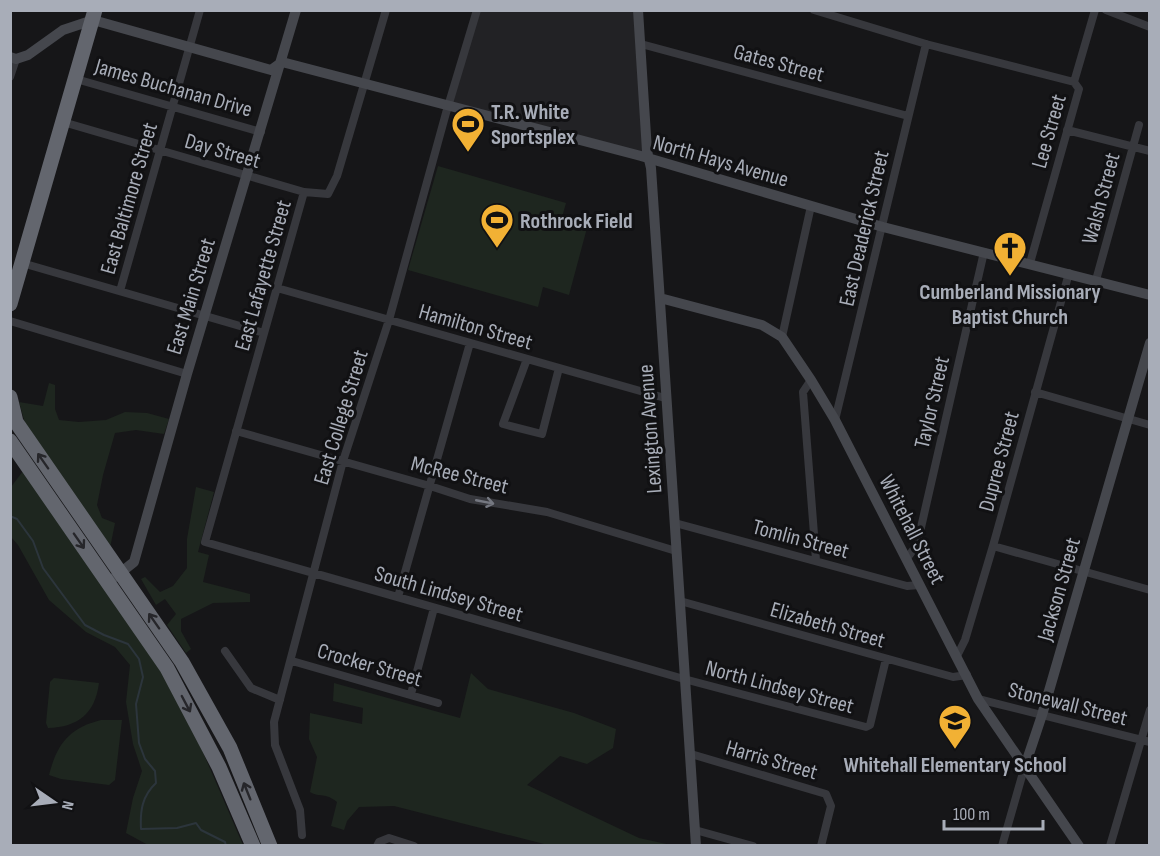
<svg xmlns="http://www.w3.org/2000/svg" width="1160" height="856" font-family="'Sofia Sans Condensed',sans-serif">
  <rect width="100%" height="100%" fill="#161618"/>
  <path fill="#222225" d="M 480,11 L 635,11 L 645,154 L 452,103 Z"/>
  <path fill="#1e261f" d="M 438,166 L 566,203 L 561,221 L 587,228 L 569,295 L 543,287 L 538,307 L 408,270 Z
    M 49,383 L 55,385 L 55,409 L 59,420 L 79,422 L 106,420 L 125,412 L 147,413 L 169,419 L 164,434 L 136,430 L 115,433 L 103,475 L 97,505 L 102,518 L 115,523 L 110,548 L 25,423 L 19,402 L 43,406 Z
    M 23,471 L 162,673 L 202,750 L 243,845 L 148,845 L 126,833 L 133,798 L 142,771 L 133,744 L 126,702 L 130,665 L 115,647 L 86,632 L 49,600 L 18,545 L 11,537 L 11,487 Z
    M 196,487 L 214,492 L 198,552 L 209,555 L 203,582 L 250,594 L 250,602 L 213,603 L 181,619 L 181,631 L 191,649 L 186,653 L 167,625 L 176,614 L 165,599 L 156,605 L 141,579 L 145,577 L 160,592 L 173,586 L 187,568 L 187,539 Z
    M 471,673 L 488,689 L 574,713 L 616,729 L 613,748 L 587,764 L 560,756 L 527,785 L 639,838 L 671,845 L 548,845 L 394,806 L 359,807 L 347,821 L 344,830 L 331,826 L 337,802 C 325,792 320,798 310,792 L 317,757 L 309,739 L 310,713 L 362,724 L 363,708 L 333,701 L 334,683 L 460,718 Z
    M 54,678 L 99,683 C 95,714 78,727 48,728 L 46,723 L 50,682 Z
    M 101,720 L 122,720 L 115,780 L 109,785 L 61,779 L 49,775 C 57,744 69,728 101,720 Z"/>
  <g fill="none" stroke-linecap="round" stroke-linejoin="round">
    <path stroke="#2c353c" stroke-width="2" d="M 10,516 L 17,519 L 33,541 L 43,568 L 85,625 L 104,635 L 128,644 L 139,659 L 143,677 L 136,704 L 139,743 L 145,759 L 155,771 L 156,783 C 142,796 140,811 141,829 L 177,828 L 196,823 L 201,830 L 225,842 L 226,846"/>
    <path stroke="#37383d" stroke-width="8" d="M 814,10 L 926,44 L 1074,82
      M 1106,10 L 1150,27
      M 641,44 L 908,116
      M 10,77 L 16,59
      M 76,79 L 261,132
      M 63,122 L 304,192 L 328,194 L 337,176 L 386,10
      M 1067,130 L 1150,151
      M 304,192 L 205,542 L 684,679 L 866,727 L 870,725 L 886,659
      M 22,263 L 264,333
      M 1030,263 L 1079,89 L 1074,82 L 1095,10
      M 1096,280 L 1139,125
      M 277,288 L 665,398
      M 120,291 L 200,10
      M 10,321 L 187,374
      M 782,337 L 811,206
      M 527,359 L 503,424 L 542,434 L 559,368
      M 811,380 L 803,392 L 816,560
      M 1035,392 L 1150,425
      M 835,420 L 926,44
      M 236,431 L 430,486 L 470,499 L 547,512 L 676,551
      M 675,523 L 907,586 L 919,585
      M 993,546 L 1150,590
      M 907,558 L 917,545 L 984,252
      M 398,597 L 470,343
      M 680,601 L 953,677 L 967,675
      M 225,651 L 251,688 L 280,700
      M 957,656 L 965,640 L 993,546 L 1069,273
      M 292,661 L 438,703
      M 411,694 L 434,608
      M 978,699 L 1150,742
      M 691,754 L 826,794 L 831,806 L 821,846
      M 695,830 L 753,846
      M 302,835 L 300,810 L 275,745 L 274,722 L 343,461 L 389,320 L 446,113 L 477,10
      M 377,846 L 379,842 L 389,838 L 414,846
      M 1002,846 L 1024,769
      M 1110,846 L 1150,710"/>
    <path stroke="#45474d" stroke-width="10" d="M 638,10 L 647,151 L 651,168 C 666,394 682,620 696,846
      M 10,57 L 16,59 L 28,55 L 63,30 L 93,20 L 271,70 L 282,62
      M 282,62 L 641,156 L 883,227 L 1150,295
      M 660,298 L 762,325 L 782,337 L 811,380 L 835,420 L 978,699 L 1079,846
      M 115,577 L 134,562 L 187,374 L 296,10
      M 1024,769 L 1042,715 L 1150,343"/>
    <path stroke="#63666e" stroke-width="15" d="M 10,304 L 95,10
      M 10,397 L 16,422 L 182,662 L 230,748 L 270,846
      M 10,441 L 167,668 L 219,767 L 253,846"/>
  </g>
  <defs><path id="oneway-shaft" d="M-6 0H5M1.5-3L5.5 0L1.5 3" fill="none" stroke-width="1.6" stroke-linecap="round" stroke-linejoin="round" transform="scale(1.5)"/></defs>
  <g stroke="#26262a">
    <use href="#oneway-shaft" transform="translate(43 461) rotate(-125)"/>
    <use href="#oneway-shaft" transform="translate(79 541) rotate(55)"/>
    <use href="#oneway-shaft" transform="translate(154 621) rotate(-125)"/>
    <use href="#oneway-shaft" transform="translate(186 704) rotate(62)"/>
    <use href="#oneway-shaft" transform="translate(247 791) rotate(-112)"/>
  </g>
  <use stroke="#757881" href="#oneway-shaft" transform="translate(485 502) rotate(11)"/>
  <defs>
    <g id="stadium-pin" transform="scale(1.725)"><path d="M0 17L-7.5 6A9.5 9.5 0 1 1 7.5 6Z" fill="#f2b134" stroke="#111113"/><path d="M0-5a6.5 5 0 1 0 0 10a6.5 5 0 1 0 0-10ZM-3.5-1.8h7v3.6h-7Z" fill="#111"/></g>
    <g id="church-pin" transform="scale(1.725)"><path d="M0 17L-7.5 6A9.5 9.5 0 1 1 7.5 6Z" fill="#f2b134" stroke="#111113"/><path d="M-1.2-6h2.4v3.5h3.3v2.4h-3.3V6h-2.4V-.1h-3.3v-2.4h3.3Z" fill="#111"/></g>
    <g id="school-pin" transform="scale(1.725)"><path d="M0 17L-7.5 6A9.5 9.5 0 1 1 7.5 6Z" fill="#f2b134" stroke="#111113"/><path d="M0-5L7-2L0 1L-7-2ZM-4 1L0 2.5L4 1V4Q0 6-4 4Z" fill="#111"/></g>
  </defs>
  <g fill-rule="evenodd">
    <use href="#stadium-pin" x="468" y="124"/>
    <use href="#stadium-pin" x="497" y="220"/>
    <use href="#church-pin" x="1010" y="248"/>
    <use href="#school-pin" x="955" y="721"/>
  </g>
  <g text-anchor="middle" stroke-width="6" stroke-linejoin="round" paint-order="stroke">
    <g font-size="22" fill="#a8adb8" stroke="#111113">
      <text transform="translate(779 62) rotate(15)" y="8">Gates Street</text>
      <text transform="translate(174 87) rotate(16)" y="8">James Buchanan Drive</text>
      <text transform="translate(1048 131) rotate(-74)" y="8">Lee Street</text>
      <text transform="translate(223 150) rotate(16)" y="8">Day Street</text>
      <text transform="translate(721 160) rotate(16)" y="8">North Hays Avenue</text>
      <text transform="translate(128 198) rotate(-74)" y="8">East Baltimore Street</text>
      <text transform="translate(1100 198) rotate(-75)" y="8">Walsh Street</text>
      <text transform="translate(863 228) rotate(-77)" y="8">East Deaderick Street</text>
      <text transform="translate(262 275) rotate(-74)" y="8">East Lafayette Street</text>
      <text transform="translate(190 296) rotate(-73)" y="8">East Main Street</text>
      <text transform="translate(476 326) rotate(16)" y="8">Hamilton Street</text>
      <text transform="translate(931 402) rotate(-77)" y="8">Taylor Street</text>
      <text transform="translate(340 417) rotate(-73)" y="8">East College Street</text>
      <text transform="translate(649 429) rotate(-94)" y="8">Lexington Avenue</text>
      <text transform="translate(998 461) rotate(-75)" y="8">Dupree Street</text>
      <text transform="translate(460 474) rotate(14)" y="8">McRee Street</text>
      <text transform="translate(913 529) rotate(63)" y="8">Whitehall Street</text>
      <text transform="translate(801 538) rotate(15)" y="8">Tomlin Street</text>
      <text transform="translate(1058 589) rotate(-74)" y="8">Jackson Street</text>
      <text transform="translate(449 593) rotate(16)" y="8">South Lindsey Street</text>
      <text transform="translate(828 624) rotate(16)" y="8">Elizabeth Street</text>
      <text transform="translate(370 664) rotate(16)" y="8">Crocker Street</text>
      <text transform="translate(780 686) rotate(15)" y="8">North Lindsey Street</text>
      <text transform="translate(1068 703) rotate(14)" y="8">Stonewall Street</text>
      <text transform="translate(772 759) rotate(16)" y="8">Harris Street</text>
    </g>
    <g font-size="22" font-weight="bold" fill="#a8adb8" stroke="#111113" text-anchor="start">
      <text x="491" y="119">T.R. White<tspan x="491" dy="25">Sportsplex</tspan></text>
      <text x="520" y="228">Rothrock Field</text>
      <text x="1010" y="299" text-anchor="middle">Cumberland Missionary<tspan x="1010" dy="25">Baptist Church</tspan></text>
      <text x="955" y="772" text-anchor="middle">Whitehall Elementary School</text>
    </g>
  </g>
  <rect width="1160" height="856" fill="none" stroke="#a8adb8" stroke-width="24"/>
  <g transform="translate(54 802) rotate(104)" stroke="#111113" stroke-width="4.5" paint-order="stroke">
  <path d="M0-4.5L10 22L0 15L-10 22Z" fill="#a8adb8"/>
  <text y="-9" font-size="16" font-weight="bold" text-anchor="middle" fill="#a8adb8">N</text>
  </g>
  <path d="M944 820v9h99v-9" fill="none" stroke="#a8adb8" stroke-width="3"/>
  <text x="953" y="820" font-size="18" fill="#a8adb8" stroke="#111113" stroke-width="4.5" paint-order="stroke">100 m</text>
</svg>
